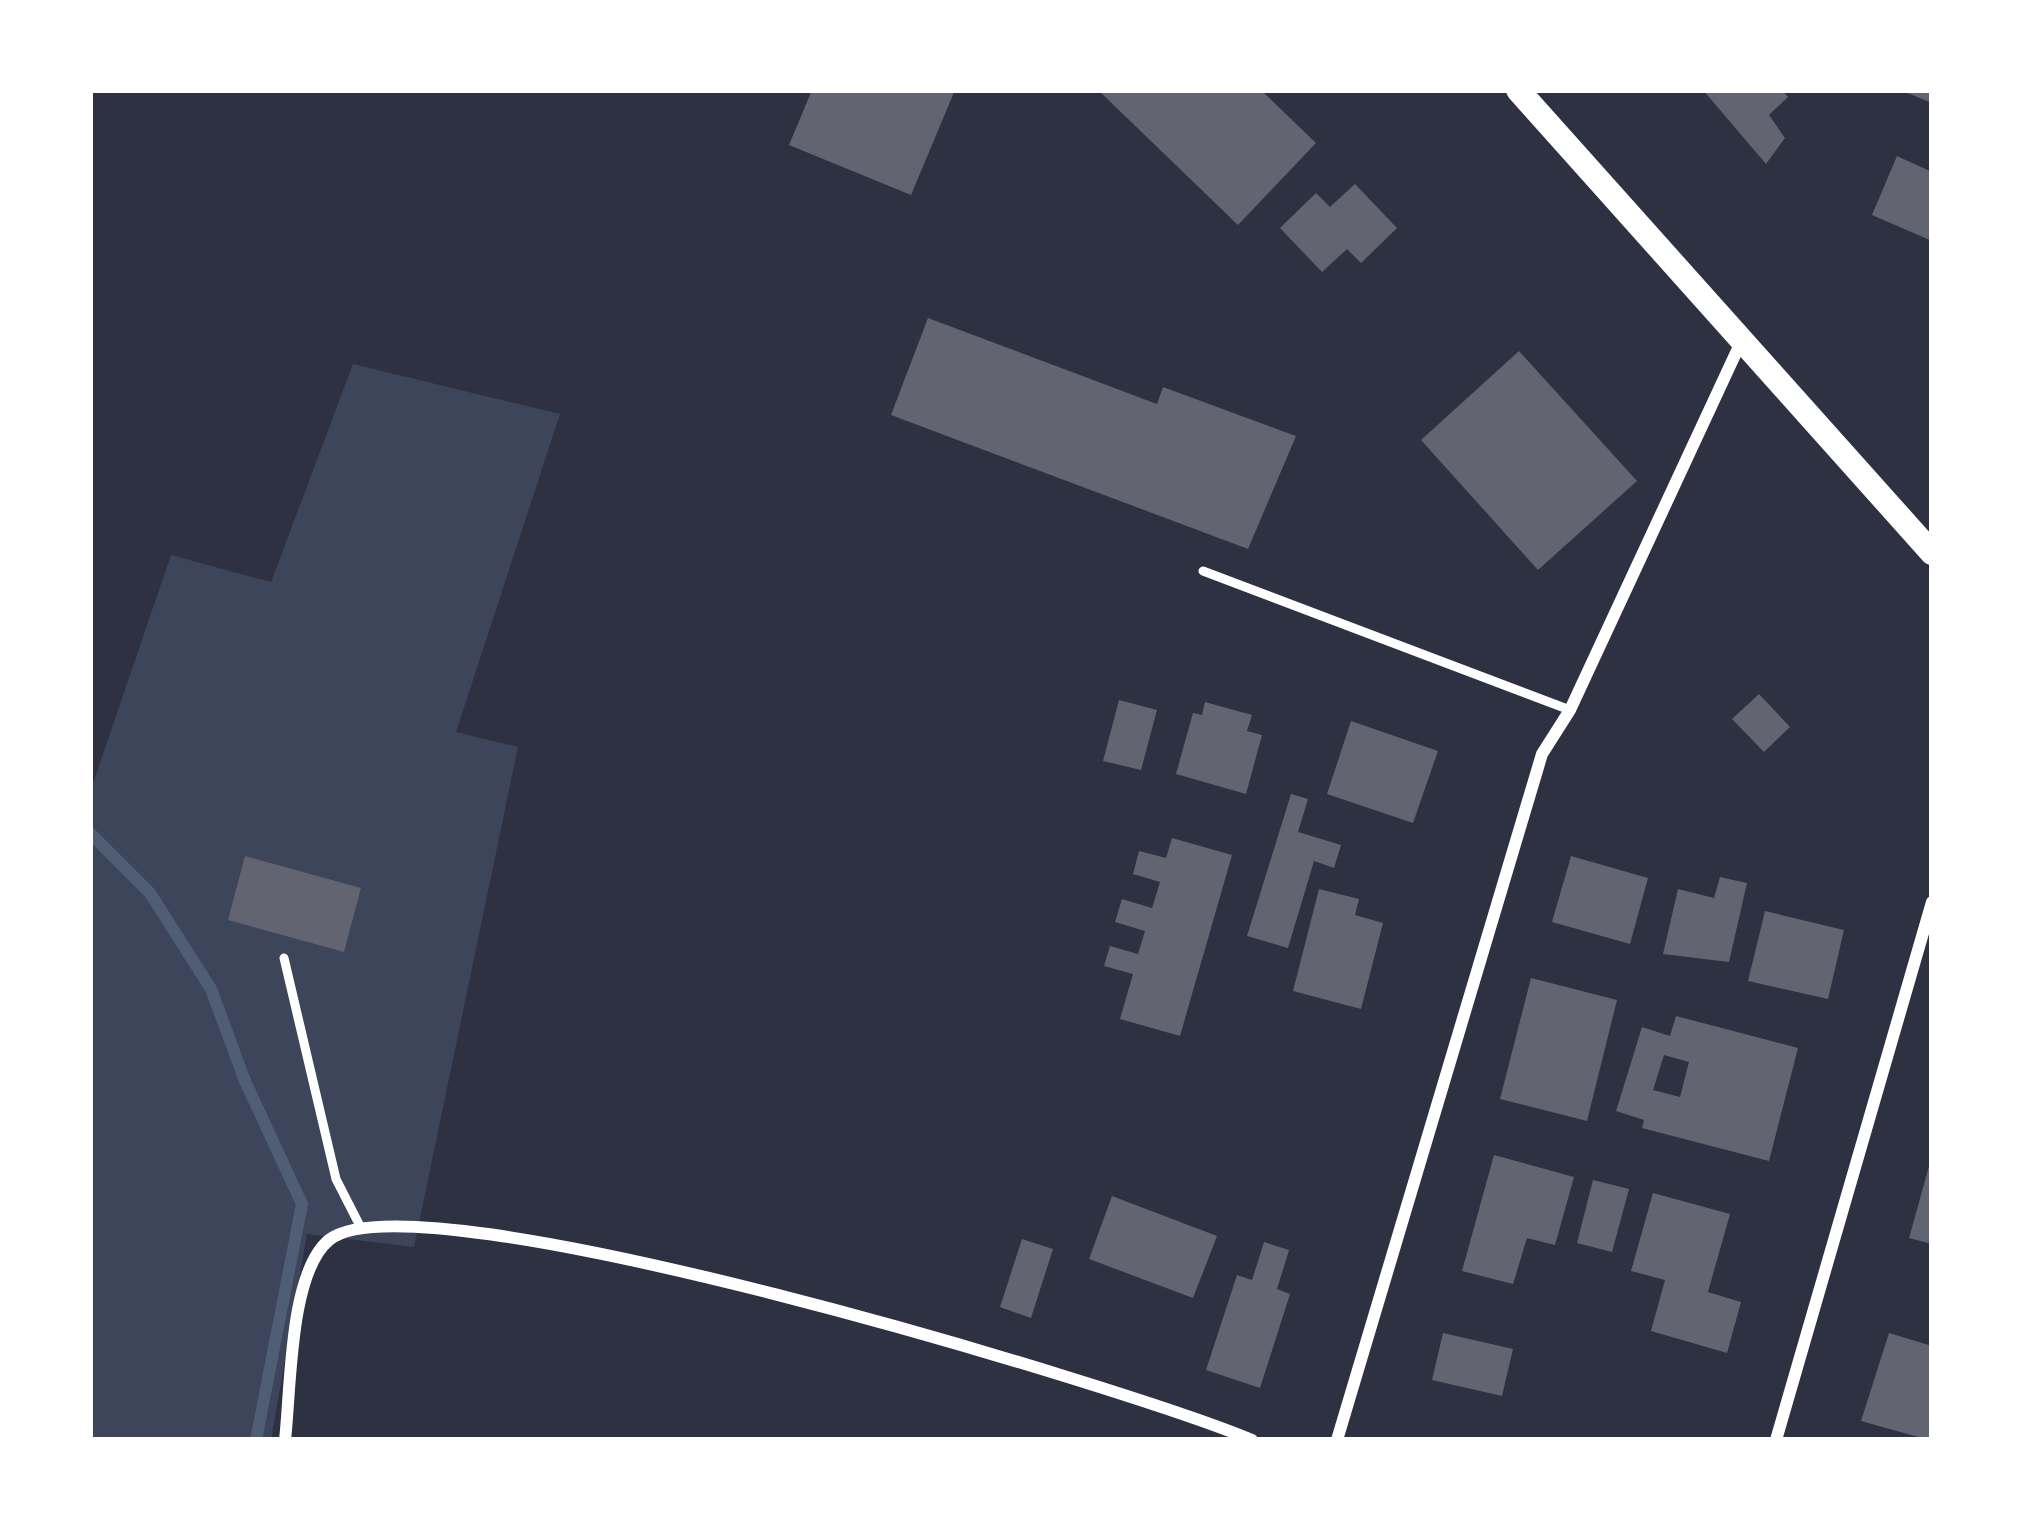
<svg xmlns="http://www.w3.org/2000/svg" width="2022" height="1530" font-family="'Playfair Display',serif">
  <rect width="100%" height="100%" fill="#2d3142"/>
  <path fill="#3c4559" d="M 353,364 L 560,414 L 456,732 L 518,747 L 414,1247 L 307,1234 L 271,1440 L 90,1440 L 90,792 L 171,555 L 271,582 Z"/>
  <g fill="none" stroke-linecap="round" stroke-linejoin="round">
    <path stroke="#4f5d75" stroke-width="12" d="M 90,833 L 150,893 L 211,989 L 245,1081 L 302,1204 L 256,1440"/>
  </g>
  <path fill="#626471" fill-rule="evenodd" d="M 812,90 L 955,90 L 911,195 L 789,145 Z
    M 1098,90 L 1261,90 L 1316,143 L 1238,225 Z
    M 1703,90 L 1782,90 L 1788,97 L 1769,115 L 1785,138 L 1766,164 Z
    M 1900,90 L 1932,90 L 1932,103 Z
    M 1897,156 L 1932,172 L 1932,241 L 1872,215 Z
    M 1355,184 L 1397,228 L 1361,263 L 1347,249 L 1322,272 L 1280,228 L 1316,193 L 1330,207 Z
    M 928,318 L 1157,404 L 1163,387 L 1296,436 L 1248,549 L 891,415 Z
    M 1519,351 L 1637,481 L 1538,570 L 1421,440 Z
    M 1759,694 L 1790,727 L 1764,752 L 1732,719 Z
    M 1119,700 L 1157,710 L 1141,770 L 1103,761 Z
    M 1205,702 L 1252,715 L 1247,731 L 1262,735 L 1246,794 L 1176,774 L 1193,713 L 1202,715 Z
    M 1351,721 L 1438,751 L 1413,823 L 1327,794 Z
    M 1291,794 L 1308,799 L 1298,832 L 1341,845 L 1334,868 L 1314,861 L 1288,948 L 1247,936 Z
    M 1172,838 L 1232,855 L 1180,1036 L 1120,1019 L 1133,974 L 1104,966 L 1110,946 L 1138,954 L 1145,931 L 1115,922 L 1122,899 L 1152,908 L 1160,882 L 1133,874 L 1139,851 L 1166,858 Z
    M 245,856 L 361,888 L 344,952 L 228,920 Z
    M 1571,856 L 1648,878 L 1630,944 L 1552,922 Z
    M 1720,877 L 1747,883 L 1729,962 L 1663,954 L 1678,889 L 1714,898 Z
    M 1319,889 L 1359,899 L 1355,915 L 1383,923 L 1361,1009 L 1293,991 Z
    M 1765,911 L 1844,930 L 1828,999 L 1748,981 Z
    M 1531,978 L 1617,1000 L 1587,1121 L 1500,1099 Z
    M 1676,1016 L 1798,1048 L 1769,1161 L 1642,1128 L 1644,1120 L 1616,1111 L 1642,1027 L 1670,1036 ZM 1664,1055 L 1689,1062 L 1680,1097 L 1653,1090 Z
    M 1494,1155 L 1574,1177 L 1555,1245 L 1527,1238 L 1513,1284 L 1462,1271 Z
    M 1931,1159 L 1932,1159 L 1932,1244 L 1909,1238 Z
    M 1593,1180 L 1629,1189 L 1612,1252 L 1577,1243 Z
    M 1653,1193 L 1730,1214 L 1708,1292 L 1741,1302 L 1727,1353 L 1651,1331 L 1665,1280 L 1631,1271 Z
    M 1112,1196 L 1217,1236 L 1193,1298 L 1089,1259 Z
    M 1022,1239 L 1053,1249 L 1031,1318 L 1000,1307 Z
    M 1264,1242 L 1289,1250 L 1277,1289 L 1290,1294 L 1260,1388 L 1206,1370 L 1237,1275 L 1252,1280 Z
    M 1443,1333 L 1513,1349 L 1502,1396 L 1432,1380 Z
    M 1889,1333 L 1932,1346 L 1929,1440 L 1861,1421 Z"/>
  <g fill="none" stroke-linecap="round" stroke-linejoin="round">
    <path stroke="#fff" stroke-width="9" d="M 1203,571 L 1570,710
      M 284,958 L 336,1179 L 360,1226"/>
    <path stroke="#fff" stroke-width="12" d="M 285,1440 C 291,1389 289,1273 329,1240 C 413,1170 1131,1389 1252,1440
      M 1337,1440 L 1542,754 L 1570,710 L 1741,342
      M 1776,1440 L 1932,902"/>
    <path stroke="#fff" stroke-width="24" d="M 1518,90 L 1932,553"/>
  </g>
  <rect width="2022" height="1530" fill="none" stroke="#ffffff" stroke-width="186"/>
</svg>
